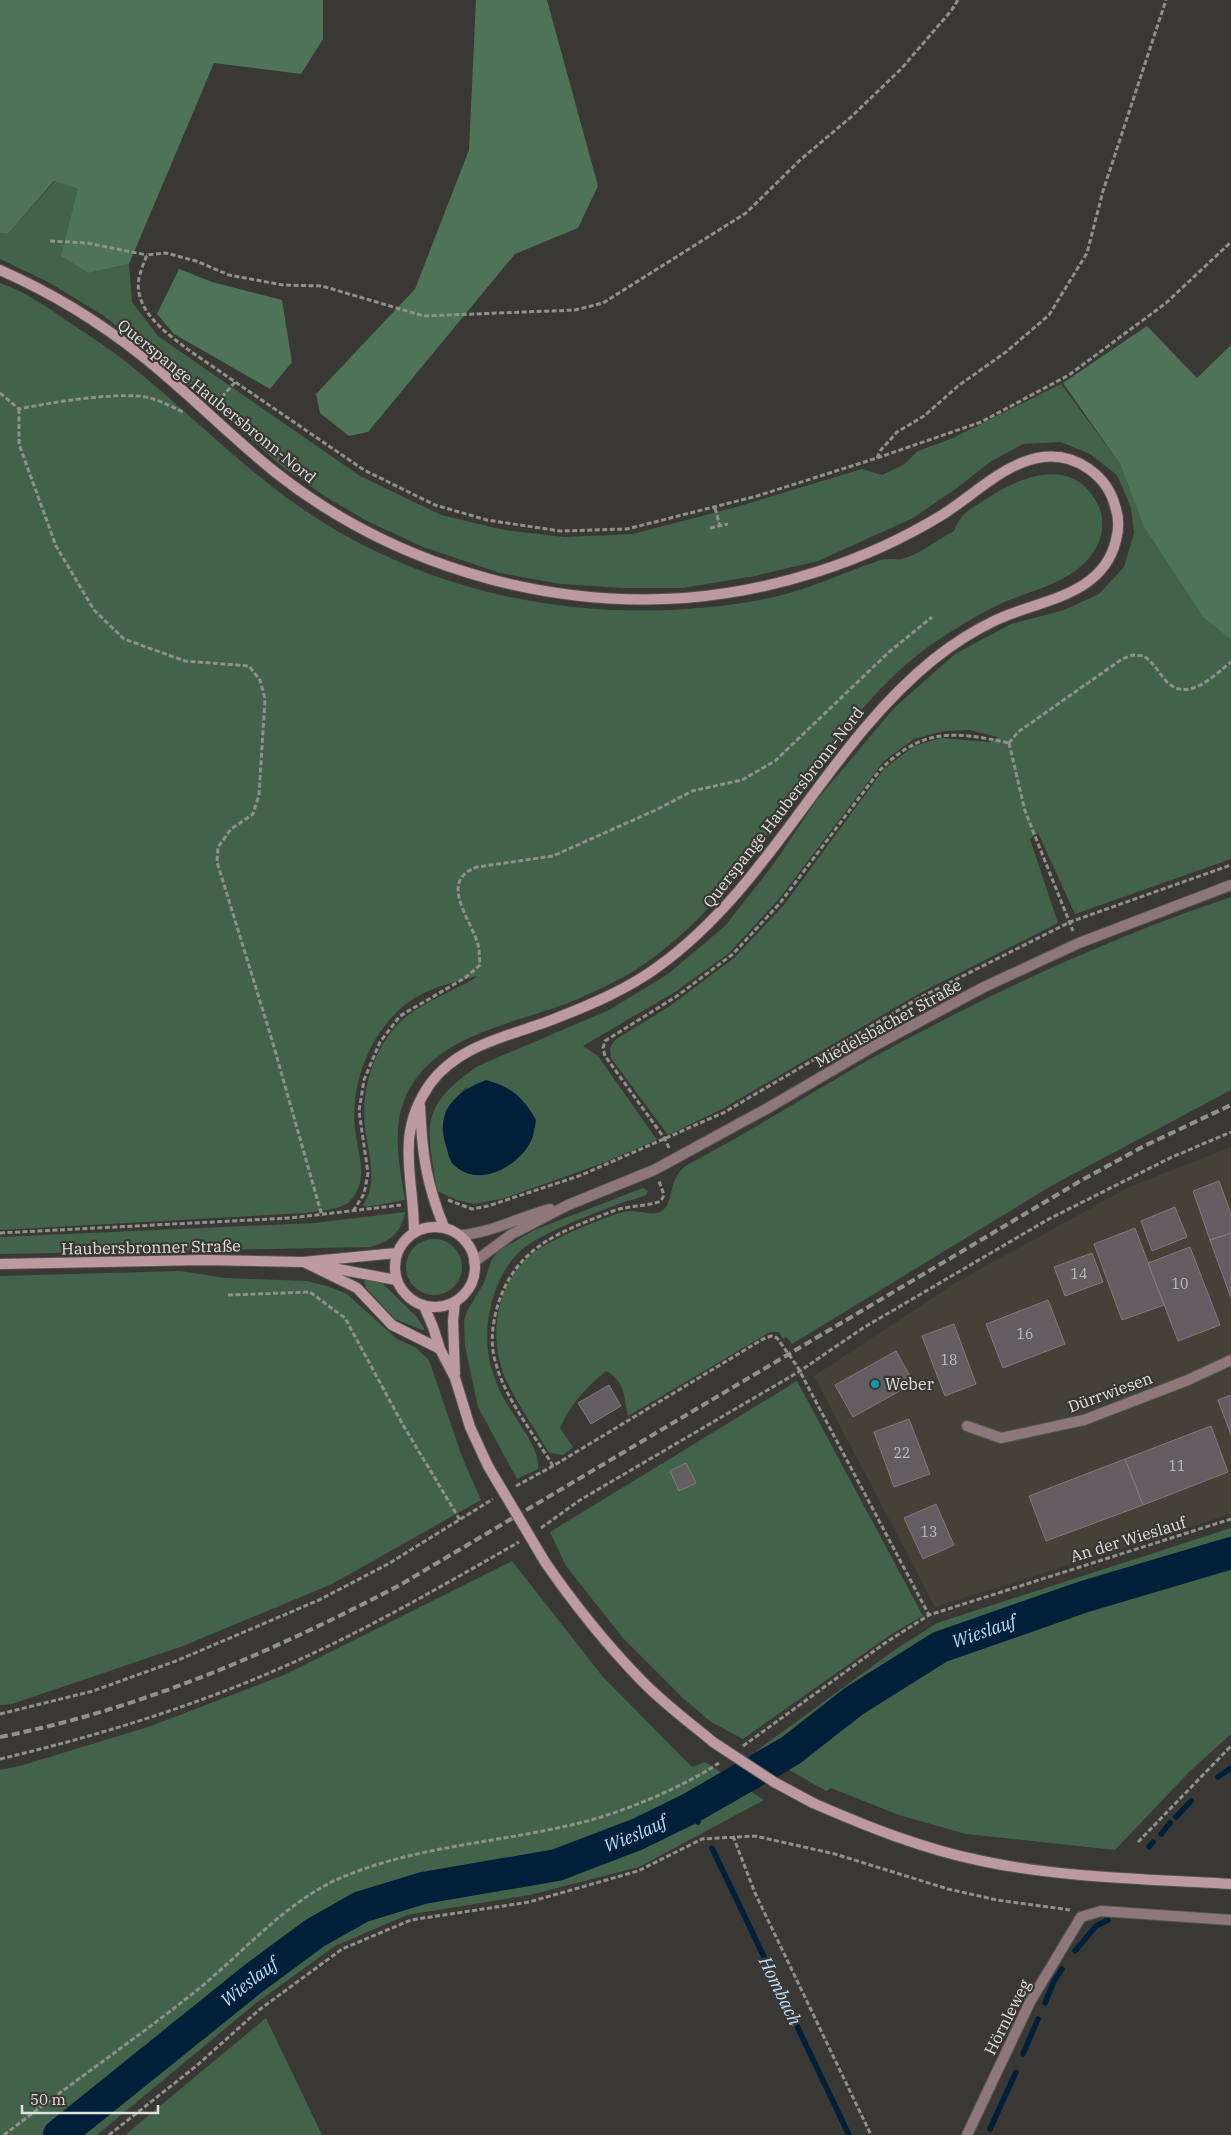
<svg xmlns="http://www.w3.org/2000/svg" width="1231" height="2135" font-family="'IBM Plex Serif',serif">
  <rect width="100%" height="100%" fill="#393834"/>
  <path fill="#444137" d="M 1231,1147 L 1231,1514 L 935,1607 L 814,1376 L 957,1282 L 1129,1187 Z"/>
  <path fill="#42634a" fill-rule="evenodd" d="M 55,181 L 78,189 L 89,273 L 129,264 L 132,302 L 158,336 L 360,476 L 441,515 L 504,530 L 564,537 L 633,534 L 740,506 L 862,469 L 882,475 L 903,465 L 918,451 L 953,438 L 1061,384 L 1120,464 L 1143,525 L 1231,620 L 1231,859 L 1075,914 L 1038,833 L 1030,839 L 1058,923 L 920,993 L 724,1108 L 668,1135 L 611,1058 L 610,1047 L 615,1040 L 670,1006 L 734,958 L 784,905 L 884,769 L 914,746 L 941,738 L 989,742 L 998,737 L 970,730 L 944,731 L 914,739 L 884,761 L 779,899 L 728,954 L 675,992 L 583,1046 L 598,1056 L 657,1140 L 603,1163 L 505,1198 L 474,1204 L 457,1200 L 437,1191 C 427,1126 418,1107 478,1066 L 609,1010 L 668,974 L 725,926 L 773,865 L 816,801 L 894,708 L 955,654 L 1011,624 L 1064,610 L 1099,594 L 1124,567 L 1134,533 L 1131,508 L 1117,475 L 1090,454 L 1061,442 L 1023,444 L 990,462 L 957,488 L 913,518 L 818,561 L 755,576 L 683,588 L 622,588 L 561,584 L 500,573 L 423,547 L 367,521 L 326,497 L 284,468 L 146,349 L 104,316 L 50,283 L 0,259 L 0,233 L 8,234 ZM 465,1088 L 526,1104 L 536,1120 L 532,1138 L 442,1131 L 446,1110 Z
    M 0,283 C 26,292 47,307 69,322 C 91,337 115,352 135,369 C 179,405 220,445 265,481 C 406,595 588,632 765,599 C 807,591 841,573 881,560 C 888,558 895,560 902,559 C 917,556 940,538 954,531 C 961,512 972,508 988,498 C 1024,474 1076,456 1099,507 C 1108,529 1098,552 1080,567 C 1059,585 1028,592 1002,603 C 980,613 958,627 938,640 C 864,689 813,776 760,845 C 723,895 683,941 629,974 C 611,984 592,993 573,1001 C 508,1027 414,1036 399,1120 C 395,1147 401,1174 405,1200 L 366,1207 L 363,1205 C 379,1180 368,1156 365,1128 C 361,1095 371,1057 392,1031 C 407,1011 432,1001 454,989 C 462,985 472,981 477,976 C 455,982 432,987 413,999 C 372,1026 350,1082 355,1129 C 358,1155 370,1181 349,1202 C 340,1210 317,1211 305,1213 L 0,1230 Z
    M 1231,897 L 1231,1090 L 1051,1186 L 792,1344 L 786,1337 L 783,1339 L 779,1332 L 770,1332 L 628,1416 C 623,1396 626,1382 606,1371 C 586,1388 571,1403 560,1428 L 573,1447 L 563,1455 L 549,1453 C 536,1430 520,1408 508,1384 C 487,1342 494,1283 533,1253 C 551,1240 577,1229 598,1221 C 608,1217 619,1212 630,1211 C 640,1210 651,1216 660,1212 C 677,1203 665,1180 687,1165 C 761,1126 830,1080 903,1041 C 1009,985 1117,935 1231,897 Z
    M 643,1188 L 648,1191 L 646,1195 C 638,1199 629,1200 621,1203 C 595,1213 537,1234 518,1253 C 503,1269 494,1289 490,1310 C 483,1341 489,1371 504,1399 C 514,1417 541,1449 538,1469 L 517,1479 L 478,1407 L 465,1346 L 464,1321 L 467,1311 L 484,1283 L 491,1261 L 498,1251 L 534,1230 Z
    M 405,1212 C 402,1232 390,1242 370,1247 L 0,1254 L 0,1237 L 314,1223 Z
    M406 1267a28 28 0 1 1 56 0a28 28 0 1 1-56 0Z
    M 181,1271 L 225,1278 L 307,1281 L 327,1286 L 347,1294 L 397,1339 L 415,1347 L 429,1360 L 462,1457 L 481,1500 L 332,1584 L 183,1646 L 12,1704 L 0,1705 L 0,1276 Z
    M 363,1277 L 383,1284 L 417,1317 L 425,1330 L 422,1330 L 395,1319 L 366,1288 Z
    M 797,1381 L 923,1616 L 893,1633 L 743,1739 L 711,1722 L 684,1699 L 623,1638 L 566,1566 L 550,1532 Z
    M 1231,1528 L 1231,1734 L 1189,1772 L 1115,1850 L 966,1834 L 899,1815 L 831,1788 L 826,1791 L 756,1751 L 896,1649 L 937,1623 Z
    M 512,1561 L 603,1677 L 692,1767 L 705,1762 L 764,1800 L 639,1867 L 530,1895 L 407,1915 L 335,1946 L 256,2003 L 97,2135 L 0,2135 L 0,1770 L 20,1766 L 151,1726 L 284,1675 Z
    M 266,2018 L 322,2135 L 125,2135 Z"/>
  <path fill="#4e7357" d="M 0,0 L 323,0 L 323,39 L 301,74 L 214,63 L 129,264 L 89,273 L 61,256 L 78,189 L 54,181 L 8,234 L 0,233 Z
    M 476,0 L 547,0 L 598,186 L 578,228 L 515,254 L 368,432 L 349,436 L 320,413 L 316,394 L 415,289 L 469,150 Z
    M 179,269 L 212,282 L 282,300 L 292,362 L 270,389 L 174,334 L 157,314 Z
    M 1147,326 L 1197,378 L 1231,345 L 1231,639 L 1204,618 L 1143,525 L 1120,464 L 1063,383 Z"/>
  <path fill="#001f39" d="M 486,1080 C 513,1088 522,1096 536,1120 C 535,1126 534,1133 532,1139 C 520,1166 478,1190 453,1164 C 449,1160 448,1152 446,1146 C 435,1111 455,1092 486,1080 Z"/>
  <g fill="none" stroke-linecap="round" stroke-linejoin="round">
    <path stroke="#001f39" stroke-width="5.5" d="M 1218,1777 L 1231,1768
      M 691,1808 L 698,1822
      M 1176,1817 L 1191,1801
      M 1161,1834 L 1170,1823
      M 1149,1847 L 1153,1842
      M 712,1848 L 849,2135
      M 1075,1951 L 1096,1926 L 1108,1920
      M 1045,2003 L 1054,1981 L 1062,1969
      M 1023,2054 L 1038,2019
      M 990,2129 L 1016,2072"/>
    <path stroke="#001f39" stroke-width="32" id="s1" d="M 59,2135 L 254,1978 L 315,1933 L 361,1907 L 423,1888 L 557,1865 L 638,1834 L 691,1808 L 790,1751 L 854,1701 L 940,1647 L 1083,1597 L 1231,1553"/>
  </g>
  <path fill="#615d60" stroke="#7e7a7e" d="M 1219,1181 L 1231,1214 L 1231,1233 L 1210,1240 L 1193,1191 Z
    M 1175,1207 L 1187,1237 L 1152,1251 L 1141,1221 Z
    M 1135,1228 L 1164,1305 L 1122,1320 L 1094,1244 Z
    M 1231,1233 L 1231,1298 L 1210,1240 Z
    M 1190,1247 L 1220,1325 L 1178,1341 L 1148,1263 Z
    M 1092,1253 L 1103,1282 L 1065,1296 L 1054,1267 Z
    M 1048,1300 L 1065,1344 L 1003,1368 L 986,1324 Z
    M 954,1324 L 976,1384 L 945,1396 L 922,1336 Z
    M 896,1351 L 914,1383 L 853,1417 L 835,1385 Z
    M 609,1385 L 621,1406 L 591,1424 L 578,1403 Z
    M 1231,1395 L 1231,1435 L 1218,1400 Z
    M 909,1419 L 930,1474 L 894,1487 L 874,1432 Z
    M 1211,1426 L 1228,1472 L 1143,1505 L 1125,1459 Z
    M 1125,1459 L 1143,1505 L 1046,1541 L 1029,1496 Z
    M 686,1463 L 696,1483 L 679,1491 L 670,1471 Z
    M 936,1504 L 954,1545 L 923,1559 L 904,1518 Z"/>
  <g fill="none" stroke-linecap="round" stroke-linejoin="round">
    <g stroke="#575652" stroke-width="12">
      <path id="service" d="M 967,2135 L 1030,2002 L 1081,1917 L 1101,1911 L 1231,1920"/>
    </g>
    <g stroke="#575652" stroke-width="12">
      <path id="minor" d="M 459,1235 C 485,1235 523,1216 550,1209
        M 474,1262 L 512,1234 L 568,1205 L 654,1170 L 768,1108 L 874,1046 L 984,987 L 1079,943 L 1231,885
        M 967,1426 L 1001,1438 L 1084,1420 L 1188,1380 L 1231,1360"/>
    </g>
    <g stroke="#575652" stroke-width="12">
      <path id="secondary" d="M 0,270 C 50,292 98,321 141,355 C 188,392 229,435 275,472 C 390,563 539,608 685,598 C 774,591 865,562 942,515 C 974,495 1005,462 1043,457 C 1075,453 1107,475 1115,506 C 1119,517 1119,529 1116,540 C 1103,597 1037,600 994,621 C 973,631 953,644 934,659 C 825,747 773,883 659,966 C 628,989 590,1005 554,1019 C 511,1036 459,1044 430,1084 C 394,1135 414,1176 414,1232
        M 420,1106 C 422,1153 426,1183 444,1227
        M395 1267a40 40 0 1 1 80 0a40 40 0 1 1-80 0Z
        M 304,1262 L 357,1288 L 392,1325 L 440,1349
        M 0,1264 L 203,1260 L 303,1262 L 397,1253
        M 317,1265 L 396,1280
        M 455,1302 L 453,1321 L 455,1374
        M 424,1306 L 433,1327 L 440,1349 L 455,1378 L 470,1427 L 488,1466
        M 545,1562 C 574,1604 605,1643 641,1680 C 663,1703 689,1722 713,1742
        M 813,1803 C 868,1827 923,1849 982,1861 C 1063,1878 1148,1879 1231,1884"/>
    </g>
    <path stroke="#8f8f8b" stroke-width="3" stroke-dasharray="5 2.5" stroke-linecap="butt" d="M 958,0 L 951,11 L 901,69 L 851,117 L 800,160 L 746,213 L 603,303 L 575,310 L 424,316 L 322,286 L 283,285 L 229,275 L 196,261 L 166,253 L 147,255 C 144,262 141,270 139,278 C 133,311 168,334 190,351 L 364,470 L 435,505 L 487,520 L 560,531 L 627,529 L 757,496 L 877,458 L 981,422 L 1069,375 L 1166,303 L 1231,242
      M 50,241 L 87,243 L 147,255
      M 0,393 L 19,409 C 54,402 103,394 138,396 C 155,397 170,406 185,413
      M 217,403 L 235,382
      M 19,409 L 19,444 L 56,546 L 94,610 L 124,639 L 185,661 L 249,666 L 260,680 L 265,699 L 259,795 L 253,814 L 231,829 L 218,847 L 217,862 L 272,1040 L 322,1216
      M 877,458 L 880,451 L 897,432 L 924,416 L 958,386 L 1006,352 L 1049,315 L 1087,253 L 1103,191 L 1166,0
      M 715,508 L 720,526
      M 710,528 L 728,524
      M 1009,743 L 1018,732 L 1122,659 L 1133,655 L 1144,656 C 1154,663 1159,673 1167,682 C 1189,703 1214,675 1231,662
      M 1009,743 L 1025,811 L 1073,931
      M 669,1148 L 665,1139 L 605,1056 L 603,1048 L 605,1041 L 677,996 L 733,954 L 780,903 L 880,770 C 922,728 954,731 1009,743
      M 448,1200 L 472,1209 L 488,1206 L 579,1176 L 723,1113 L 919,998 L 1070,922 L 1231,865
      M 353,1211 L 364,1194 L 368,1173 L 359,1111 L 364,1080 L 380,1042 L 400,1016 L 465,978 L 480,965 C 479,958 480,951 478,945 C 472,920 437,881 477,867 L 553,856 L 658,809 L 692,791 L 742,780 L 775,761 L 889,652 L 932,617
      M 0,1233 L 290,1218 L 401,1205
      M 228,1295 L 310,1292 L 345,1318 L 403,1425 L 460,1520
      M 553,1466 C 534,1434 506,1400 496,1364 C 490,1345 492,1326 497,1308 C 514,1247 560,1232 613,1211 C 629,1205 646,1207 661,1201 L 664,1195 L 659,1181
      M 516,1486 L 553,1466 L 763,1339 L 771,1336 L 777,1338 L 797,1366 L 929,1615
      M 541,1528 L 580,1500 L 800,1371 L 863,1328 L 1047,1220 L 1170,1158 L 1231,1132
      M 0,1714 L 93,1691 L 176,1661 L 319,1600 L 388,1564 L 493,1499
      M 743,1746 L 885,1643 L 929,1615 L 1231,1519
      M 0,1759 C 110,1733 221,1698 322,1649 C 389,1617 454,1579 519,1542
      M 733,1836 L 755,1893 L 871,2135
      M 1138,1842 L 1231,1746
      M 4,2135 C 67,2086 133,2041 196,1991 C 242,1954 283,1904 338,1879 C 411,1847 494,1843 571,1825 C 617,1815 680,1789 719,1763
      M 109,2135 L 195,2067 L 259,2010 L 342,1949 L 411,1920 L 529,1902 L 638,1871 L 702,1839 L 755,1836 L 835,1854 L 948,1889 L 997,1900 L 1070,1910"/>
    <use href="#service" stroke="#8d777b" stroke-width="10"/>
    <use href="#minor" stroke="#8d777b" stroke-width="10"/>
    <use href="#secondary" stroke="#bd9aa0" stroke-width="10"/>
    <path stroke="#90908c" stroke-width="4" stroke-dasharray="8 4" stroke-linecap="butt" d="M 0,1737 C 142,1709 272,1652 400,1585 L 1082,1180 L 1144,1146 L 1231,1105"/>
    <g stroke="#575652" stroke-width="12" stroke-linecap="butt">
      <path id="secondary-bridge" d="M 488,1466 L 545,1562
        M 713,1742 L 774,1782 L 813,1803"/>
    </g>
    <use href="#secondary-bridge" stroke="#bd9aa0" stroke-width="10"/>
  </g>
  <circle fill="#0f9aa8" stroke="#393834" stroke-width="2" cx="875" cy="1384" r="5"/>
  <g text-anchor="middle" stroke-width="4.5" stroke-linejoin="round" paint-order="stroke">
    <g font-size="14" fill="#c0bfbe">
      <text x="1079" y="1279">14</text>
      <text x="1180" y="1289">10</text>
      <text x="1025" y="1339">16</text>
      <text x="949" y="1365">18</text>
      <text x="902" y="1458">22</text>
      <text x="1177" y="1471">11</text>
      <text x="929" y="1537">13</text>
    </g>
    <g font-size="16" fill="#e0e0dd" stroke="#393834">
      <text transform="translate(217 401) rotate(39)" y="6">Querspange Haubersbronn-Nord</text>
      <text transform="translate(783 807) rotate(-52)" y="6">Querspange Haubersbronn-Nord</text>
      <text transform="translate(888 1023) rotate(-29)" y="6">Miedelsbacher Straße</text>
      <text transform="translate(151 1247) rotate(-1)" y="6">Haubersbronner Straße</text>
      <text transform="translate(1110 1392) rotate(-20)" y="6">Dürrwiesen</text>
      <text transform="translate(1128 1539) rotate(-17)" y="6">An der Wieslauf</text>
      <text transform="translate(1007 2017) rotate(-63)" y="6">Hörnleweg</text>
    </g>
    <g font-size="16" fill="#e0e0dd" stroke="#393834" text-anchor="start">
      <text x="885" y="1390">Weber</text>
    </g>
    <g font-size="18" font-style="italic" fill="#bbdcfb" stroke="#393834">
      <text dy="6" stroke="none"><textPath href="#s1" startOffset="1069">Wieslauf</textPath></text>
      <text dy="6" stroke="none"><textPath href="#s1" startOffset="664">Wieslauf</textPath></text>
      <text dy="6" stroke="none"><textPath href="#s1" startOffset="244">Wieslauf</textPath></text>
      <text transform="translate(780 1991) rotate(64)" y="6">Hombach</text>
    </g>
  </g>
  <path d="M22 2105v8h136v-8" fill="none" stroke="#e0e0dd" stroke-width="2.5"/>
  <text x="30" y="2105" font-size="15" fill="#e0e0dd" stroke="#393834" stroke-width="4" paint-order="stroke">50 m</text>
</svg>
